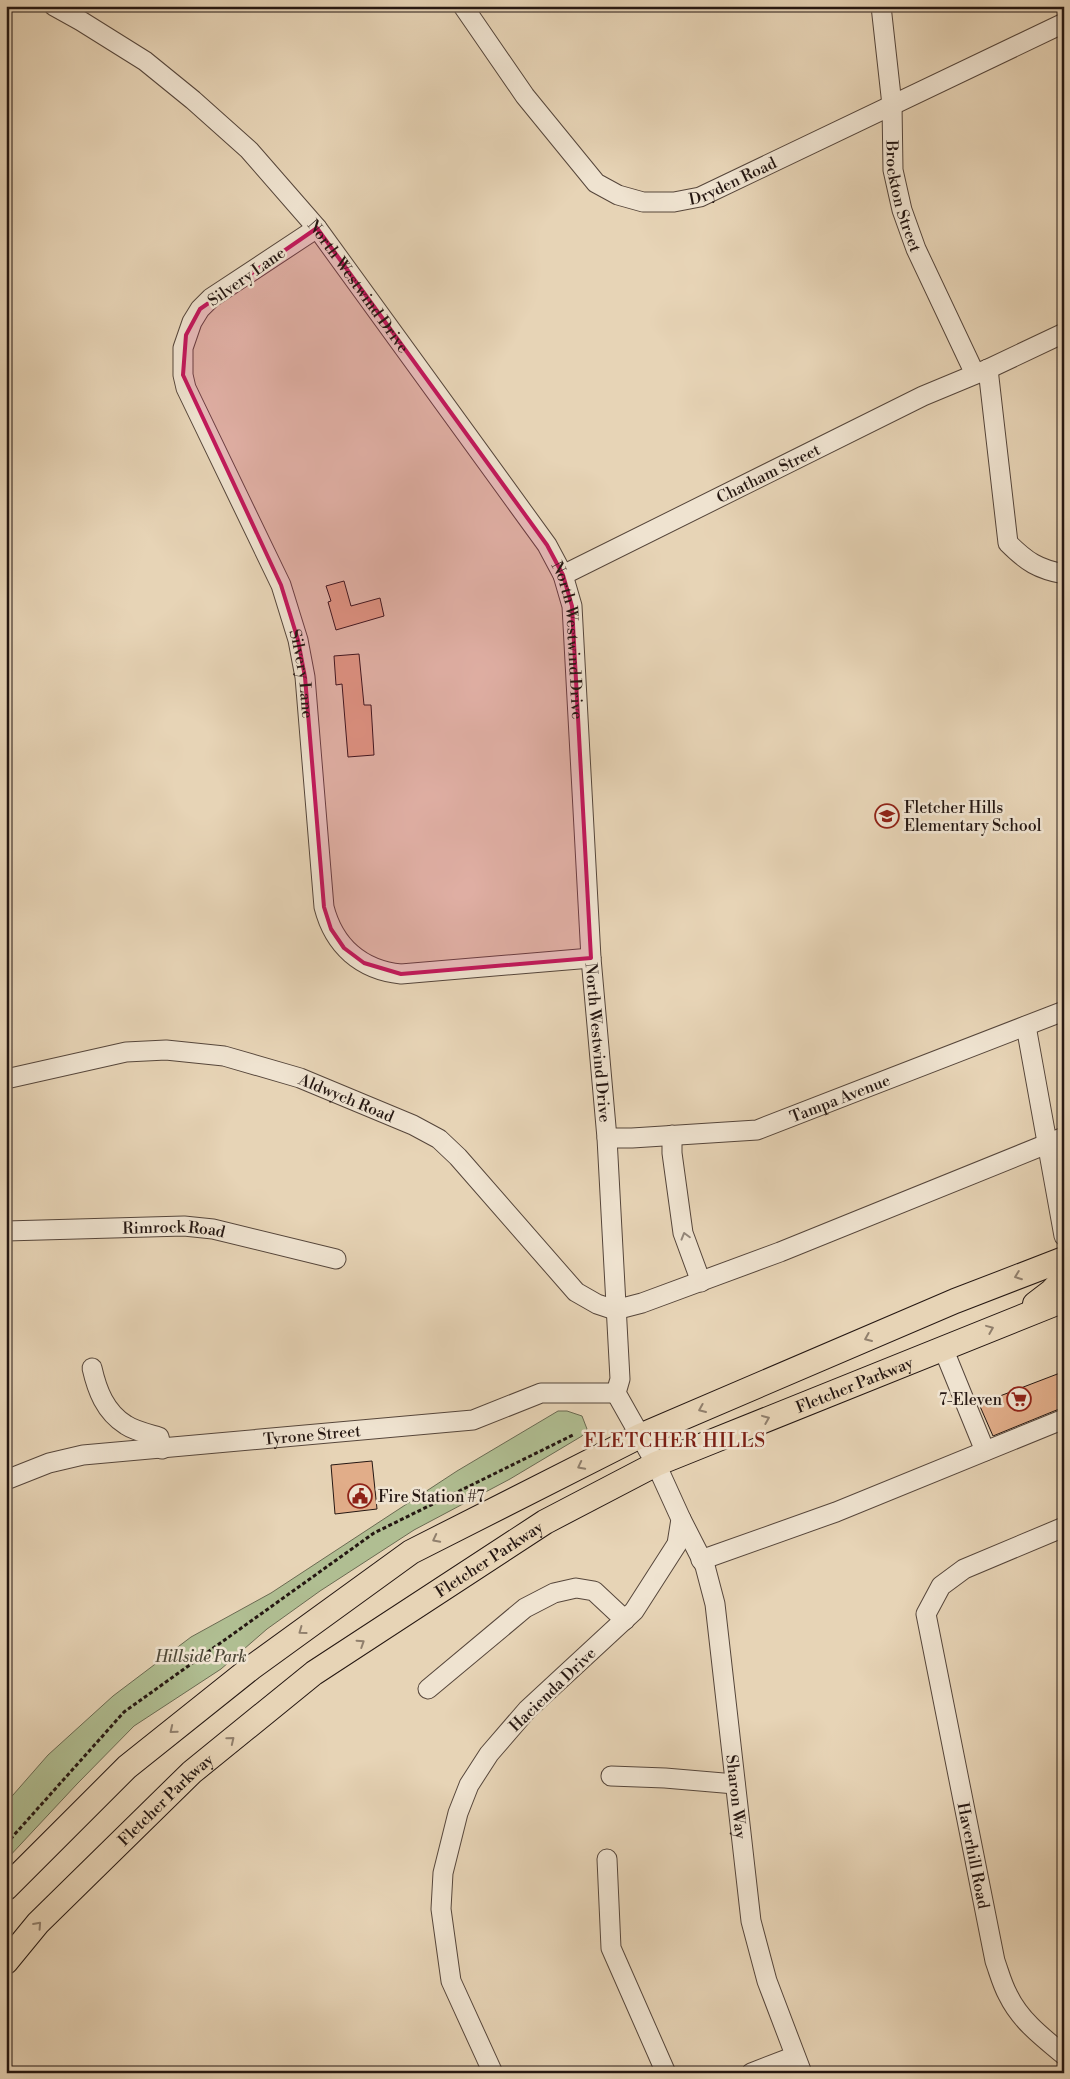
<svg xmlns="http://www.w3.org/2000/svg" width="1070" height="2079" font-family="'Libre Bodoni',serif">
  <rect width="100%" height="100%" fill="#e7d4b6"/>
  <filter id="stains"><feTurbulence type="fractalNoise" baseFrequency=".004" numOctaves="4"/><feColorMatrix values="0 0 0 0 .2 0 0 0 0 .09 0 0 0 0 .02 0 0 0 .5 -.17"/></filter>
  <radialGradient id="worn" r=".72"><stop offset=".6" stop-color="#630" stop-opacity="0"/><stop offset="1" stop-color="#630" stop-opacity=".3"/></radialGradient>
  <path fill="#b0be92" stroke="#6a6a52" d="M 558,1411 L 567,1411 L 582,1416 L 587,1429 L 582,1436 L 510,1479 L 414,1530 L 320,1591 L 267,1629 L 221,1669 L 134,1726 L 77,1784 L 6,1860 L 6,1803 L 48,1755 L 113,1696 L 191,1637 L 271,1593 L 457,1471 Z"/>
  <path fill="#e1ad89" stroke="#251712" d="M 344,581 L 351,606 L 380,598 L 384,616 L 336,630 L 328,602 L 331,601 L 326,586 Z
    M 359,654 L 364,705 L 371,705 L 374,755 L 348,757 L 342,684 L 336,685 L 334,656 Z
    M 1060,1373 L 1064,1390 L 1064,1407 L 993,1436 L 979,1404 Z
    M 372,1461 L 377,1509 L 335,1514 L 331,1465 Z"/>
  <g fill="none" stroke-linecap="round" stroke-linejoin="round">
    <g stroke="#56463b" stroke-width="21">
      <g id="minor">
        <path id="s1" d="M 54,6 L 81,21 L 145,61 L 193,100 L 249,150 L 317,228 L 547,545 L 563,575 L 572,606 L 591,958 L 607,1138 L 620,1379 L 616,1393 L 656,1464 L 681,1519 L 677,1544 L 634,1611 L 527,1710 L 489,1754 L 469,1785 L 458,1813 L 443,1873 L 441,1909 L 451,1981 L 493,2073"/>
        <path id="s2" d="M 463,6 L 525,96 L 596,183 L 618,195 L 643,202 L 674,202 L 700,197 L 1064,23"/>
        <path id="s3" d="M 881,6 L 892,105 L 893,170 L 902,210 L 916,249 L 975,374"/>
        <path id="s4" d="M 317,228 L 211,298 L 200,309 L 192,322 L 183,348 L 183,375 L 186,388 L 281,585 L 298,640 L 305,677 L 324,907 C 334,946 361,970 401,974 L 591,958"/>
        <path d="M 988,369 L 1008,543 C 1027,562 1038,569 1064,574"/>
        <path id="s5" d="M 563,575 L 923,396 L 988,369 L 1064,333"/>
        <path d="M 1026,1026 L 1064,1236"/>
        <path id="s6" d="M 6,1079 L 126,1052 L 166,1050 L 224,1056 L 300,1078 L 413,1125 L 439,1139 L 458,1157 L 576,1292 L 597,1304 L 615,1310 L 642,1303 L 780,1252 L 1064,1137"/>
        <path d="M 672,1135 L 672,1153 L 683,1233 L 701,1282"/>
        <path id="s7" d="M 607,1138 L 632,1138 L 757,1130 L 1064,1011"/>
        <path id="s8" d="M 6,1231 L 184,1226 L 213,1229 L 336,1259"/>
        <path d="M 943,1348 L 985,1451"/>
        <path d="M 92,1368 C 97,1390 105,1412 126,1425 C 135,1431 149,1434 159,1437 L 162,1449"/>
        <path id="s9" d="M 6,1480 L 49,1463 L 83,1455 L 473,1420 L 541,1393 L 616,1393"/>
        <path id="s10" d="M 681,1519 L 705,1566 L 715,1604 L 751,1921 L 767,1981 L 802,2073"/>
        <path id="s11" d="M 1064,1527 L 964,1569 L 941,1586 L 926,1614 L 995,1961 C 999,1972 1002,1984 1008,1995 C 1020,2020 1042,2037 1064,2055"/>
        <path d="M 701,1560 L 836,1512 L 1064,1419"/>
        <path d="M 428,1689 L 525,1608 L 554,1593 L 576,1588 L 594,1591 L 625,1620"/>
        <path d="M 611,1776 L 665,1778 L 735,1784"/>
        <path d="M 607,1859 L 611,1948 L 666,2073"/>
        <path d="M 751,2073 L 795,2056"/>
      </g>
    </g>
    <g stroke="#251712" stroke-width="26">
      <g id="major">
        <path d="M 1035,1304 L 1052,1291 L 1064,1278"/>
        <path d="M 6,1888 L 127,1767 L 251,1668 L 411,1552 L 640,1436 L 955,1301 L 1064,1259"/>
        <path id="s12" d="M 6,1962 L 38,1923 L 192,1772 L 314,1673 L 545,1522 L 656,1464 L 1064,1300"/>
      </g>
    </g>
    <path stroke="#251712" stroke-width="3" stroke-dasharray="4 2.5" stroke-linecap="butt" d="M 6,1844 L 124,1712 L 374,1533 L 573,1435"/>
    <use href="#minor" stroke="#efe3d0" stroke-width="19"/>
    <use href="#major" stroke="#e7d4b6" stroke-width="24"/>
  </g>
  <defs><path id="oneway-chevron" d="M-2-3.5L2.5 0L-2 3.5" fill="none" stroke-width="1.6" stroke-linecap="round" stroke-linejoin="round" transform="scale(1.25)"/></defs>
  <use stroke="#94877a" href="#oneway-chevron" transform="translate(685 1236) rotate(-106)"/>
  <g stroke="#907f6c">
    <use href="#oneway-chevron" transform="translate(1018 1276) rotate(159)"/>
    <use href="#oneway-chevron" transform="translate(990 1329) rotate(-22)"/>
    <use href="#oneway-chevron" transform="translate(868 1338) rotate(157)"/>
    <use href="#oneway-chevron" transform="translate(702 1409) rotate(157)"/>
    <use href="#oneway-chevron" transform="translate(766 1419) rotate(-22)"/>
    <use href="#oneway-chevron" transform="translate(581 1466) rotate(153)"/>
    <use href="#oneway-chevron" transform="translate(436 1539) rotate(153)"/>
    <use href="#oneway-chevron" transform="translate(302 1631) rotate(144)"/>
    <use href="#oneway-chevron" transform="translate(361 1643) rotate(-33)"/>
    <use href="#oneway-chevron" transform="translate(173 1730) rotate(141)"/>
    <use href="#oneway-chevron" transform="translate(231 1740) rotate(-39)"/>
    <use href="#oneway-chevron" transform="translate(38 1925) rotate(-48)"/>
  </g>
  <path fill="#c2185b" fill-opacity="0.2" stroke="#c2185b" stroke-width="4" stroke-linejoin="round" d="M 317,228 L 547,545 L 563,575 L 572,606 L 591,958 L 401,974 L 364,963 L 344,948 L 331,929 L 324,907 L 305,677 L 298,640 L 281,585 L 183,375 L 186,335 L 200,309 Z"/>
  <defs>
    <g id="school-ring" transform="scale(1.25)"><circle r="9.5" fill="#efe3d0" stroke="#8f2418" stroke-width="1.5"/><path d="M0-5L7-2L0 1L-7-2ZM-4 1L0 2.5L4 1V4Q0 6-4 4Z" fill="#8f2418"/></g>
    <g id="supermarket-ring" transform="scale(1.25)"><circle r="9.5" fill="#efe3d0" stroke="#8f2418" stroke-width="1.5"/><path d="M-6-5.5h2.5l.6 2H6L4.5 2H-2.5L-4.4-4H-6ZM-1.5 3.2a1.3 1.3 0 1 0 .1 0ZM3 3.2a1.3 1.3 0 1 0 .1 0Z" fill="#8f2418"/></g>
    <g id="civic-ring" transform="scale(1.25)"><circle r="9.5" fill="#efe3d0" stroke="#8f2418" stroke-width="1.5"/><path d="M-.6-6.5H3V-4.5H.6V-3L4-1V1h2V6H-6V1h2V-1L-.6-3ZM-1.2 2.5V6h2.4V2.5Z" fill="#8f2418"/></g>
  </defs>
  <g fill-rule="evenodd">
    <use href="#school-ring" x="887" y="816"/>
    <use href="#supermarket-ring" x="1019" y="1399"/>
    <use href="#civic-ring" x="360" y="1496"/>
  </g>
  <g text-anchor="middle" stroke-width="5" stroke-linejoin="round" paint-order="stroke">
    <g font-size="16" fill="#251712" stroke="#efe3d0">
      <text dy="6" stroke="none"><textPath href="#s2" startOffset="366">Dryden Road</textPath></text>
      <text dy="6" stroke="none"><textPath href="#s3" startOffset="192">Brockton Street</textPath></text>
      <text transform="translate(246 276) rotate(-35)" y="6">Silvery Lane</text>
      <text dy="6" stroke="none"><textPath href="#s1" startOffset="418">North Westwind Drive</textPath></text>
      <text dy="6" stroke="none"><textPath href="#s5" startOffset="229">Chatham Street</textPath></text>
      <text dy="6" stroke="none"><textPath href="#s1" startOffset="838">North Westwind Drive</textPath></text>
      <text dy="6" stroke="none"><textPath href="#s4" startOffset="536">Silvery Lane</textPath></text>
      <text dy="6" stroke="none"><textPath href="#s1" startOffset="1242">North Westwind Drive</textPath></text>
      <text dy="6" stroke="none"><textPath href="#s6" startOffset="351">Aldwych Road</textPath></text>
      <text dy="6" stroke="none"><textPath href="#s7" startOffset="239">Tampa Avenue</textPath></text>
      <text dy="6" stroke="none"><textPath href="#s8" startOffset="168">Rimrock Road</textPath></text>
      <text dy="6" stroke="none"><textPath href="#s12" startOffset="1038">Fletcher Parkway</textPath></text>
      <text dy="6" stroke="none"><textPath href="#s9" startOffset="311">Tyrone Street</textPath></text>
      <text dy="6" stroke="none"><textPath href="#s12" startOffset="632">Fletcher Parkway</textPath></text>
      <text transform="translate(552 1689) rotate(-44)" y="6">Hacienda Drive</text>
      <text dy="6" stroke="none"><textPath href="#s10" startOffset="286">Sharon Way</textPath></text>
      <text dy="6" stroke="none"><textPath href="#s12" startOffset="228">Fletcher Parkway</textPath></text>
      <text dy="6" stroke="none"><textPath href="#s11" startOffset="415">Haverhill Road</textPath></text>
    </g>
    <g font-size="16" fill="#251712" stroke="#efe3d0" text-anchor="start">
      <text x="904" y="813">Fletcher Hills<tspan x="904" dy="18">Elementary School</tspan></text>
      <text x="1002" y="1405" text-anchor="end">7-Eleven</text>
      <text x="378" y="1502">Fire Station #7</text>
    </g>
    <g font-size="16" font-style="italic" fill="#4f4938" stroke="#efe3d0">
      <text x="201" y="1662">Hillside Park</text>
    </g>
    <g font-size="19" letter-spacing="1" fill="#7a1f14" stroke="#efe3d0">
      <text x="675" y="1447">FLETCHER HILLS</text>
    </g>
  </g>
  <rect width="1070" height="2079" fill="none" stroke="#e7d4b6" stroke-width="25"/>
  <rect x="8" y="8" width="1055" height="2064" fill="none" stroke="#251712" stroke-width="2.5"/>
  <rect x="12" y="12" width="1045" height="2054" fill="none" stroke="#251712"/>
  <rect width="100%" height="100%" filter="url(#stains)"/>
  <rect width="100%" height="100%" fill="url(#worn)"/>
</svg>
